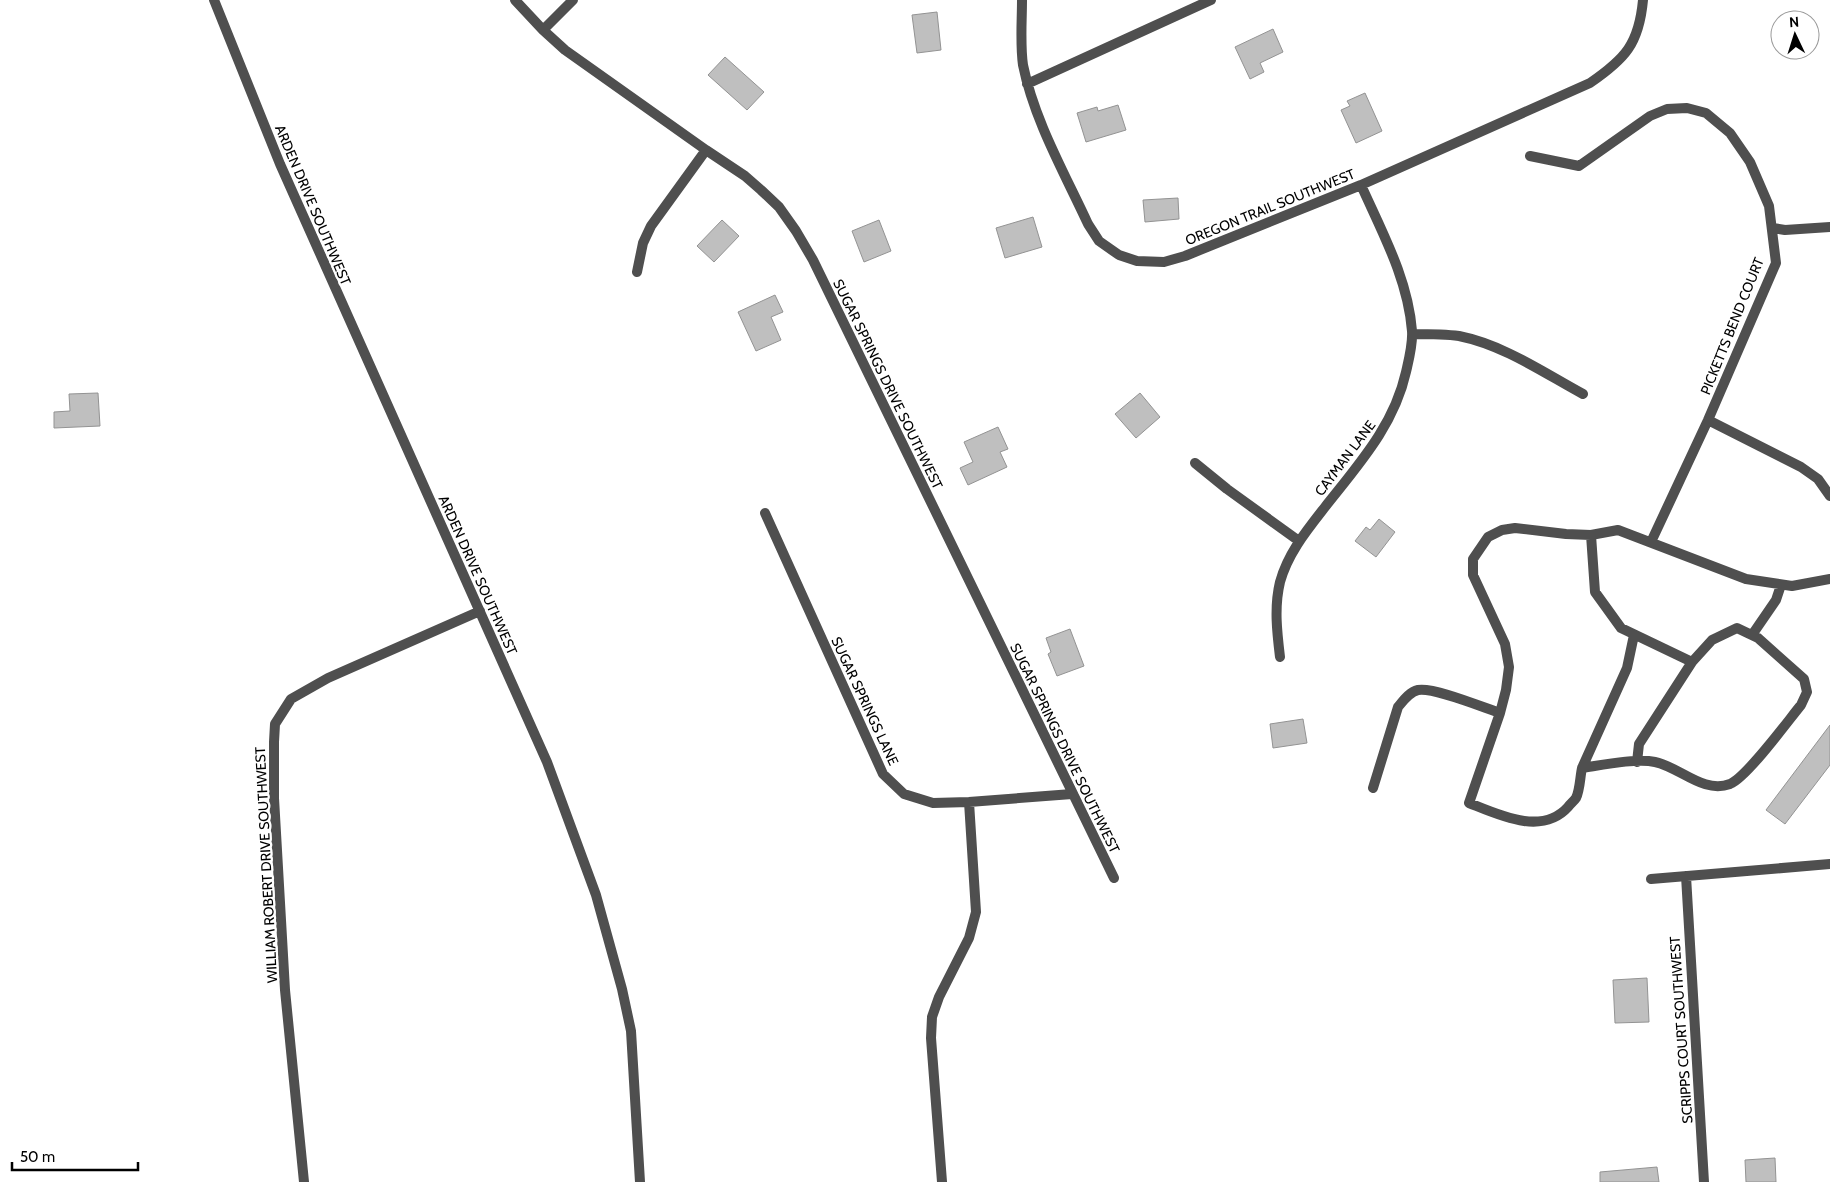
<svg xmlns="http://www.w3.org/2000/svg" width="1830" height="1182" font-family="Cabin,sans-serif">
  <rect width="100%" height="100%" fill="#fff"/>
  <path fill="#bfbfbf" stroke="#939393" d="M 937,12 L 941,50 L 917,53 L 912,15 Z
    M 1273,29 L 1283,52 L 1260,63 L 1264,72 L 1250,79 L 1235,47 Z
    M 725,57 L 764,92 L 747,110 L 708,75 Z
    M 1365,93 L 1382,131 L 1356,143 L 1341,110 L 1350,106 L 1347,101 Z
    M 1118,105 L 1126,130 L 1086,142 L 1077,113 L 1097,107 L 1098,111 Z
    M 1178,198 L 1179,219 L 1145,222 L 1143,200 Z
    M 1033,217 L 1042,247 L 1005,258 L 996,228 Z
    M 722,220 L 739,236 L 714,262 L 697,246 Z
    M 879,220 L 891,251 L 864,262 L 852,231 Z
    M 775,295 L 783,312 L 771,317 L 781,340 L 756,351 L 738,312 Z
    M 98,393 L 100,426 L 54,428 L 54,412 L 70,411 L 69,394 Z
    M 1140,393 L 1160,417 L 1136,438 L 1115,414 Z
    M 998,427 L 1008,449 L 1000,452 L 1007,467 L 968,485 L 960,468 L 973,462 L 964,442 Z
    M 1379,519 L 1395,532 L 1376,557 L 1355,541 L 1366,527 L 1370,530 Z
    M 1070,629 L 1084,666 L 1057,676 L 1048,654 L 1051,652 L 1046,638 Z
    M 1303,719 L 1307,743 L 1273,748 L 1270,724 Z
    M 1830,725 L 1830,765 L 1785,824 L 1766,810 Z
    M 1647,978 L 1649,1022 L 1615,1023 L 1613,980 Z
    M 1775,1158 L 1776,1182 L 1746,1182 L 1745,1160 Z
    M 1657,1167 L 1659,1182 L 1600,1182 L 1600,1172 Z"/>
  <g fill="none" stroke-linecap="round" stroke-linejoin="round">
    <path stroke="#4f4f4f" stroke-width="10" d="M 214,0 L 280,164 L 547,762 L 596,895 L 622,989 L 631,1031 L 640,1182
      M 515,0 L 543,30 L 565,50 L 706,150 L 745,176 L 761,190 L 779,207 L 796,231 L 813,260 L 1114,878
      M 1022,0 C 1022,21 1020,44 1023,65 C 1034,120 1065,174 1088,224 L 1099,241 L 1119,255 L 1137,261 L 1164,262 L 1185,256 L 1361,185 L 1590,83 C 1625,59 1639,44 1643,0
      M 543,30 L 573,0
      M 1027,84 L 1211,0
      M 1530,156 L 1579,166 L 1650,116 L 1667,109 L 1687,108 L 1706,113 L 1730,133 L 1750,162 L 1769,206 L 1776,263 L 1708,420 L 1651,542
      M 1773,228 L 1785,230 L 1830,227
      M 637,272 L 643,243 L 651,226 L 706,150
      M 1413,334 C 1428,334 1444,334 1459,336 C 1504,345 1544,373 1583,394
      M 1708,420 L 1801,467 L 1818,479 L 1830,496
      M 1195,463 L 1227,489 L 1299,541
      M 765,513 L 883,774 L 904,794 L 933,803 L 969,802 L 1072,794
      M 1591,535 L 1595,592 L 1621,628 L 1692,662 L 1712,640 L 1737,628 L 1758,638 L 1804,679 L 1807,692 L 1801,705 C 1787,722 1747,777 1730,784 C 1703,794 1680,767 1655,762 C 1636,758 1602,765 1582,768 C 1580,777 1580,790 1576,798 C 1574,801 1570,804 1568,807 C 1542,836 1499,815 1469,803 L 1500,713 L 1506,690 L 1509,667 L 1505,644 L 1473,575 L 1473,559 L 1488,537 L 1502,530 L 1515,528 L 1566,534 L 1591,535 L 1618,530 L 1746,579 L 1792,586 L 1830,579
      M 1752,635 L 1776,600 L 1781,585
      M 1280,657 C 1277,632 1274,607 1280,582 C 1288,553 1307,530 1325,507 C 1358,465 1394,426 1406,372 C 1409,359 1413,344 1412,331 C 1408,279 1382,232 1361,185
      M 1637,762 L 1639,744 L 1692,662
      M 1582,768 L 1627,668 L 1634,635
      M 1373,788 L 1398,707 C 1403,701 1409,692 1418,690 C 1434,687 1482,707 1500,713
      M 1686,876 L 1704,1182
      M 1651,879 L 1830,864
      M 304,1182 L 285,990 L 274,798 L 274,742 L 275,724 L 291,699 L 328,678 L 480,611
      M 942,1182 L 931,1038 L 932,1017 L 939,997 L 969,938 L 976,912 L 969,802"/>
  </g>
  <g text-anchor="middle" stroke-width="4.5" stroke-linejoin="round" paint-order="stroke">
    <g font-size="14" fill="#000" stroke="#fff">
      <text transform="translate(313 205) rotate(67)" y="5">ARDEN DRIVE SOUTHWEST</text>
      <text transform="translate(1270 207) rotate(-22)" y="5">OREGON TRAIL SOUTHWEST</text>
      <text transform="translate(1732 326) rotate(-68)" y="5">PICKETTS BEND COURT</text>
      <text transform="translate(888 384) rotate(64)" y="5">SUGAR SPRINGS DRIVE SOUTHWEST</text>
      <text transform="translate(1345 458) rotate(-53)" y="5">CAYMAN LANE</text>
      <text transform="translate(478 575) rotate(66)" y="5">ARDEN DRIVE SOUTHWEST</text>
      <text transform="translate(865 701) rotate(65)" y="5">SUGAR SPRINGS LANE</text>
      <text transform="translate(1065 748) rotate(64)" y="5">SUGAR SPRINGS DRIVE SOUTHWEST</text>
      <text transform="translate(266 865) rotate(-93)" y="5">WILLIAM ROBERT DRIVE SOUTHWEST</text>
      <text transform="translate(1681 1030) rotate(-94)" y="5">SCRIPPS COURT SOUTHWEST</text>
    </g>
  </g>
  <g transform="translate(1795 35) rotate(356)"><circle r="24" fill="#ffffff" stroke="#999999"/>
  <path d="M0-4L9 19L0 12L-9 19Z" fill="#000000"/>
  <text y="-8" font-size="14" font-weight="bold" text-anchor="middle" fill="#000000">N</text>
  </g>
  <path d="M12 1162v8h126v-8" fill="none" stroke="#000000" stroke-width="2.5"/>
  <text x="20" y="1162" font-size="15" fill="#000000" stroke="#ffffff" stroke-width="4" paint-order="stroke">50 m</text>
</svg>
